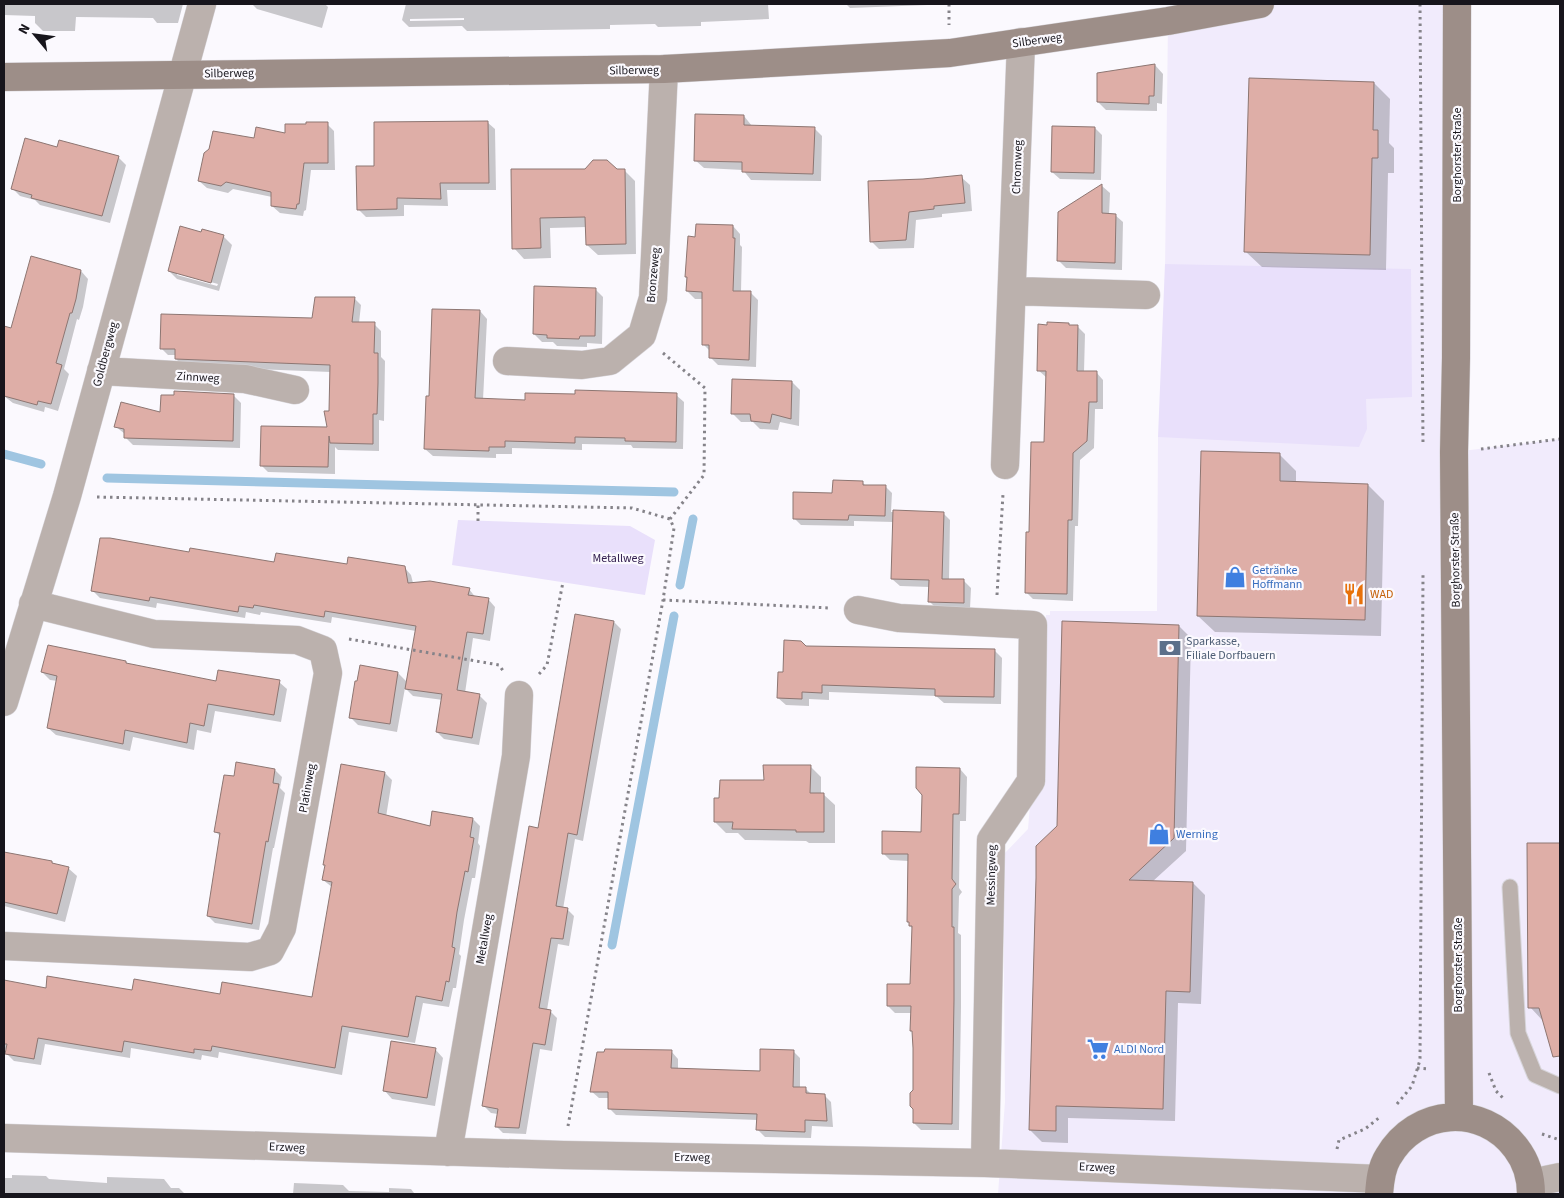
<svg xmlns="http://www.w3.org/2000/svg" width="1564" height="1198" font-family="'Source Sans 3',sans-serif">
  <rect width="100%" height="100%" fill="#fbf9fe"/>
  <path fill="#f1ebfc" d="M 1260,4 L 1457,4 L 1454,452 L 1560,439 L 1560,1194 L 998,1194 L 1005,1102 L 1003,855 L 1028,829 L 1046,615 L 1050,615 L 1050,611 L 1157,611 L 1158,437 L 1163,437 L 1168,21 Z"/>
  <path fill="#e9e0fb" d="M 1165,264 L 1411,269 L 1412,397 L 1366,399 L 1367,429 L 1359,447 L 1158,437 Z
    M 458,520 L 630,526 L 655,540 L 645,595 L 452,565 Z"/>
  <path fill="#0003" fill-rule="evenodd" d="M 4,4 L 183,4 L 178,23 L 157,23 L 153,18 L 76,17 L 75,31 L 43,31 L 35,23 L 35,16 L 4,15 Z
    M 252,4 L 325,4 L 328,7 L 322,28 L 257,9 Z
    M 406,4 L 768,4 L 769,19 L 701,22 L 701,26 L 658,27 L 655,24 L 610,25 L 610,29 L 467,31 L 462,26 L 409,27 L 402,20 ZM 464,18 L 464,20 L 410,21 L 410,19 Z
    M 846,4 L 954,4 L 850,8 Z
    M 1155,65 L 1163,74 L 1162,104 L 1157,103 L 1157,111 L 1106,110 L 1098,102 Z
    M 1374,83 L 1390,99 L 1389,143 L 1394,148 L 1394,173 L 1388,173 L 1386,270 L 1262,267 L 1245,251 Z
    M 744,116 L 752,126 L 814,128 L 822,136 L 821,181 L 751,180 L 743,170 L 704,168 L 695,160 Z
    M 487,122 L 495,129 L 496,190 L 447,190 L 448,206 L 404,205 L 404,216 L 366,217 L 358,209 L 376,167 Z
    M 327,124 L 334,131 L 335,170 L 311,170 L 306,210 L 304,211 L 303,216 L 280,213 L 272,206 L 272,197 L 233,189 L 228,193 L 207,188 L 199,181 L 255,140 L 286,134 Z
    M 1095,128 L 1102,135 L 1101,180 L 1060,179 L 1052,172 Z
    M 58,149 L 118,157 L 126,165 L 110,223 L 40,205 L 35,200 L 20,196 L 12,188 Z
    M 513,170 L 624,170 L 635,181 L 636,254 L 598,255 L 587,245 L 587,227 L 550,228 L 551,258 L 524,259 L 514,248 Z
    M 961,177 L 970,185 L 972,211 L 942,214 L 942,217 L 916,220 L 914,248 L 879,249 L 871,241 L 869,183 Z
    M 1102,186 L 1110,193 L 1109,215 L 1115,215 L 1123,222 L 1122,270 L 1066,268 L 1058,260 L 1059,213 Z
    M 733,226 L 740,234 L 740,245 L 742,247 L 741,292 L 751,293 L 758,300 L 756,367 L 718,365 L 710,357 L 711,352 L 703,344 L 703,299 L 695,299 L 687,291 L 686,264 L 697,238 Z
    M 203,231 L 224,237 L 232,245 L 219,291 L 177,279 L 169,271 ZM 177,273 L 218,284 L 217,286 L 177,275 Z
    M 81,271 L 88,279 L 83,307 L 79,320 L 77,319 L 64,369 L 69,374 L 58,411 L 45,407 L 44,412 L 13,403 L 4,396 L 4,327 L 12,329 Z
    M 595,289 L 603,297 L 602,344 L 587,343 L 587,347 L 557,346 L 553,342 L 542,342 L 534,334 Z
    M 354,298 L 361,305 L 359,323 L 374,324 L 381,331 L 381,357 L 385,361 L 384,421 L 379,420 L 379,451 L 338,450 L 335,447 L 335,474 L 268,472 L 261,465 L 329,428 L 331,372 L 183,366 L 176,359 L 176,355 L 168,355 L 161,348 L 313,319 Z
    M 480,311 L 487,319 L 483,400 L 526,401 L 676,395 L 684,402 L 683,449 L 633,448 L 631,445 L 582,444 L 582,450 L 512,448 L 512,454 L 496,454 L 496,458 L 433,456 L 425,449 L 430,398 Z
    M 1068,324 L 1071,327 L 1078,327 L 1085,334 L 1084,372 L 1096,372 L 1103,380 L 1103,409 L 1095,409 L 1094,448 L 1080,460 L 1078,526 L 1075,526 L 1073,601 L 1033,599 L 1026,592 L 1030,533 L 1045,443 L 1047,378 L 1038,370 Z
    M 792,382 L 800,390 L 799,426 L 780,422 L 778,430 L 760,429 L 753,422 L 741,422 L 733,414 Z
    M 233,395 L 241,403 L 240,448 L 133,445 L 125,437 L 125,434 L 115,426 Z
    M 1280,455 L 1296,471 L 1296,483 L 1368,485 L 1384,501 L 1381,636 L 1215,632 L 1198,616 Z
    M 862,482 L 866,486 L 885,486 L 892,493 L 891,512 L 943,513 L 950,520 L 949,580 L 964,581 L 971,588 L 970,609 L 937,609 L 930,602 L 930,587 L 900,586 L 892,579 L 894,522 L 854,521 L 854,526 L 801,525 L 794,518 L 834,494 Z
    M 190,553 L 275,563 L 404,567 L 411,575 L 413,583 L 469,589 L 476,598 L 488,599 L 495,607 L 490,641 L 473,638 L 465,693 L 480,696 L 487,703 L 479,745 L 444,739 L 437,732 L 443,700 L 413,696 L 405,688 L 397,732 L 358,725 L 350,717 L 398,673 L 407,682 L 416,631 L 332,617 L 331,623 L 261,612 L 260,615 L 246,612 L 245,618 L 157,603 L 156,608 L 100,598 L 93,591 Z
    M 614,622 L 621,629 L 583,841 L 575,839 L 563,909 L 567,909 L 574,916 L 569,946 L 558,944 L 547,1010 L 550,1011 L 557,1018 L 552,1051 L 540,1049 L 526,1134 L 503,1133 L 496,1126 L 498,1114 L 491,1113 L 484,1106 L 539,829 Z
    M 1179,626 L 1191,638 L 1186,851 L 1152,882 L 1193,883 L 1205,895 L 1201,1004 L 1178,1003 L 1175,1121 L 1068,1118 L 1068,1143 L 1042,1142 L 1030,1130 L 1058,827 Z
    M 806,648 L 994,650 L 1002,658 L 1001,704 L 944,703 L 936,696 L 829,692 L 829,700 L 809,699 L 809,706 L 786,705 L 778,698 L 785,673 Z
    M 126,662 L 129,665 L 217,683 L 279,682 L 287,689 L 281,722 L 215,711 L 211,733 L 197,730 L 194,750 L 133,737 L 130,751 L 56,735 L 48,728 L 58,681 L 50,680 L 42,672 Z
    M 810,766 L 821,777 L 821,794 L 823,794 L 835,805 L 835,843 L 809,843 L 806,841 L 745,840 L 738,833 L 726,833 L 715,822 L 765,781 Z
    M 960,769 L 967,777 L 966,821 L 960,821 L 959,888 L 962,892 L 959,896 L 958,933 L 961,935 L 961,1008 L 959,1130 L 921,1130 L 914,1123 L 915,1048 L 912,1013 L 895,1013 L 888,1006 L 912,985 L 913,929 L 910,926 L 909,861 L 890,860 L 883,853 L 922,833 Z
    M 275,770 L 282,777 L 280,788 L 285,793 L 274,848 L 273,848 L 259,930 L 215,923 L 208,916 L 221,837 L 216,832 L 235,778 Z
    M 385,773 L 392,780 L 386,817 L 431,827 L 473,819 L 480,826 L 478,843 L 480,846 L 475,878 L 472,878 L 464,920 L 459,954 L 461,956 L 456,988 L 453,988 L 449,1007 L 423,1003 L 415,1043 L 349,1032 L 342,1075 L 219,1052 L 218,1058 L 202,1055 L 201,1060 L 131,1048 L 130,1058 L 45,1044 L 41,1065 L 14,1061 L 7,1054 L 7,1050 L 4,1049 L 4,982 L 47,989 L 313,999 L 332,887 L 323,880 L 326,866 L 325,865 Z
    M 1529,844 L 1560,844 L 1560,1051 L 1555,1045 L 1544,1022 L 1530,1007 Z
    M 7,854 L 52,862 L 54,865 L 68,868 L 77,876 L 65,922 L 4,906 L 4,868 Z
    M 435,1049 L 443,1058 L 435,1106 L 392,1099 L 384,1090 Z
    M 671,1051 L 678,1059 L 678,1070 L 761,1072 L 793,1051 L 800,1058 L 800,1089 L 806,1089 L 812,1095 L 824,1095 L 831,1102 L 833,1127 L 812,1126 L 811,1138 L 765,1137 L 757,1129 L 758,1120 L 616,1115 L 609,1108 L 609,1098 L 599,1098 L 591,1091 Z
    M 12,1175 L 46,1176 L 49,1179 L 107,1183 L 107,1177 L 164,1179 L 171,1188 L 179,1188 L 184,1193 L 237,1194 L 4,1194 L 4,1178 L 12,1178 Z
    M 294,1183 L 343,1185 L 349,1191 L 389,1192 L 389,1188 L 411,1189 L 414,1193 L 423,1194 L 293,1194 Z
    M 492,1193 L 623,1194 L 492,1194 Z"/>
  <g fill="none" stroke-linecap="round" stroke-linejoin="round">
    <path stroke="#9fc5e1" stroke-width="9" d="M 4,454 L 41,464
      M 107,478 L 674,492
      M 680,585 L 693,519
      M 612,945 L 674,616"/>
  </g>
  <path fill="#deaea7" stroke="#8d7672" d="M 1155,64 L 1154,96 L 1149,96 L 1149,104 L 1097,102 L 1097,73 Z
    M 1249,78 L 1374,82 L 1373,130 L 1378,130 L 1378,158 L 1372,158 L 1370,255 L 1244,252 Z
    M 695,114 L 744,115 L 744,125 L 815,127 L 813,174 L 742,172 L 742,162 L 694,161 Z
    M 488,121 L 489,183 L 440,183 L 441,199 L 397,198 L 397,209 L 357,210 L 356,166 L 374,166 L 374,122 Z
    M 306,122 L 328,122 L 328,163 L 304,163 L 299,204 L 297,204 L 296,209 L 271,206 L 271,192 L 226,182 L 221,186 L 198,181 L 204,153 L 209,149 L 213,131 L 254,138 L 256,127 L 285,133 L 285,124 L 306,124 Z
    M 1052,126 L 1095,127 L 1094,173 L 1051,172 Z
    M 25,138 L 57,147 L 59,140 L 119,156 L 102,216 L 31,198 L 32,195 L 11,189 Z
    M 593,160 L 607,160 L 617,169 L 625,169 L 626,244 L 586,245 L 585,217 L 540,218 L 541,248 L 512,249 L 511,169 L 585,169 Z
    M 962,175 L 965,203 L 934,206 L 934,209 L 909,212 L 906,240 L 870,242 L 868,181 L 923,179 Z
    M 1102,184 L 1102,213 L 1116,214 L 1115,263 L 1057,261 L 1058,212 Z
    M 696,224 L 733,225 L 733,238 L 735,238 L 733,291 L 751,291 L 749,360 L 709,358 L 709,345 L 702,345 L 702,292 L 686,291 L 687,277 L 685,277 L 688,236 L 695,237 Z
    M 180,226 L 201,232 L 202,229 L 224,235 L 211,283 L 168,271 Z
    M 31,256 L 81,270 L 76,299 L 72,313 L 70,313 L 56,363 L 62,365 L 51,404 L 38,401 L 37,405 L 4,396 L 4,326 L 11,328 Z
    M 534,286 L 596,288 L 595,336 L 580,336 L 579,339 L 547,338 L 547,335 L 533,334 Z
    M 315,297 L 355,297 L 352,322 L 375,322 L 374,353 L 378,353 L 378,383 L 377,414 L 373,414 L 373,444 L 330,443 L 329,436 L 328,467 L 260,466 L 261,426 L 327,427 L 324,411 L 329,411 L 330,365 L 175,359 L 175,349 L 160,349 L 161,314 L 312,318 Z
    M 432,309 L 480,310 L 475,398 L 525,400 L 525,393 L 575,394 L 575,390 L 677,393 L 676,442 L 625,441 L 625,438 L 575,437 L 575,443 L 505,441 L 505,447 L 489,447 L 489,451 L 424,449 L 426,396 L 429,396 Z
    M 1047,322 L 1069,323 L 1069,325 L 1078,325 L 1077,371 L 1097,371 L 1097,402 L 1089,402 L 1087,441 L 1073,453 L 1072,520 L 1068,520 L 1067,594 L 1025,593 L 1026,532 L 1029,532 L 1031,442 L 1044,442 L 1046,371 L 1037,371 L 1038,324 L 1047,325 Z
    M 732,379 L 792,381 L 791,419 L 772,414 L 770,423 L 751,421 L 750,414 L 731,414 Z
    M 174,391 L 234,394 L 233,441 L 124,438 L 124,429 L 114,427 L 121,402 L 160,412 L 161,395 L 174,395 Z
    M 1201,451 L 1280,453 L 1280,481 L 1368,484 L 1365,620 L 1197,616 Z
    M 833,480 L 863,481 L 863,485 L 886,485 L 885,516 L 849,515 L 848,520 L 793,519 L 793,492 L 832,493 Z
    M 893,510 L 944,512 L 942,579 L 964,579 L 964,603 L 928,602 L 929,580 L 891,579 Z
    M 100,538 L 110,538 L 189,552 L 190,548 L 274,562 L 276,553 L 347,564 L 348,557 L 405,566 L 408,583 L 430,581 L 470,588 L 468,595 L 489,598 L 483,634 L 467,632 L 457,690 L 480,694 L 472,738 L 436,732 L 442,694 L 405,689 L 416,626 L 325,611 L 324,617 L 254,605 L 253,608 L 239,606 L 238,612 L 150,597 L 149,601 L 91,591 Z
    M 575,614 L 614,621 L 577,835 L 568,833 L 556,906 L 568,908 L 563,939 L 551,938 L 539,1008 L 551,1010 L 545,1045 L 533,1043 L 519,1128 L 495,1127 L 498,1109 L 482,1106 L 529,826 L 538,828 Z
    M 1062,621 L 1179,625 L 1174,838 L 1129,880 L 1193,882 L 1190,992 L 1166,991 L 1163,1109 L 1056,1106 L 1056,1131 L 1029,1130 L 1036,878 L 1036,846 L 1057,826 Z
    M 784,640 L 801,641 L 806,646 L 995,649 L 994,697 L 935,696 L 935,689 L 822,685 L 822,693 L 802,692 L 802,699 L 777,698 L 778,672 L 783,672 Z
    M 48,645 L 126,661 L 126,663 L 216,681 L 218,670 L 280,680 L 274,715 L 208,704 L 204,726 L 190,723 L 187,743 L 125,730 L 123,744 L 47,728 L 57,676 L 41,672 Z
    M 360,665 L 398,672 L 390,724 L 349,718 L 355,681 L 357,681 Z
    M 236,762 L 275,769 L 273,783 L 279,784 L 268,842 L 266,841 L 252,924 L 207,916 L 220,833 L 214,832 L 224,775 L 234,776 Z
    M 341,764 L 385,772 L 378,813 L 430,826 L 432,811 L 473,818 L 470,837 L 474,838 L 468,872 L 465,871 L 457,912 L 452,947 L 455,948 L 449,982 L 446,981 L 442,1001 L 416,996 L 408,1037 L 342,1026 L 335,1068 L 212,1046 L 211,1051 L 194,1049 L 194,1053 L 124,1041 L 122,1052 L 38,1038 L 34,1059 L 5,1054 L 7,1044 L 4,1044 L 4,980 L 46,988 L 47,976 L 132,990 L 134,979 L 220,994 L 222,982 L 312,997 L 332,882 L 322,880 L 325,865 L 323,865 Z
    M 763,765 L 811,765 L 810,793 L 824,793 L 824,832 L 796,832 L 796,830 L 732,829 L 733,822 L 714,822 L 714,798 L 719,798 L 720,780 L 764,780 Z
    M 916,767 L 960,768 L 959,814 L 953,814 L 952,879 L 956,884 L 952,889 L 952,927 L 954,927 L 954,1000 L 952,1124 L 913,1123 L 913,1109 L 910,1106 L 910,1093 L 913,1090 L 913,1048 L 912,1031 L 910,1031 L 911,1006 L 887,1006 L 887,984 L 910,984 L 912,926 L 909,926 L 909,922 L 907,922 L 908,854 L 882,854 L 882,831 L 921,832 L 922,795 L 916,788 Z
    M 1527,843 L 1560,843 L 1560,1056 L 1553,1057 L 1539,1008 L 1528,1008 Z
    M 4,852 L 52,861 L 52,863 L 69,867 L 57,914 L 4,902 Z
    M 391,1041 L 436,1048 L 427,1098 L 383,1091 Z
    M 605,1049 L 672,1050 L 671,1068 L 760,1071 L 760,1049 L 794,1050 L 793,1087 L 806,1087 L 806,1093 L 825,1094 L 827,1121 L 805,1120 L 805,1132 L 756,1130 L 757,1114 L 608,1109 L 608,1092 L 590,1092 L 597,1052 L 604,1052 Z"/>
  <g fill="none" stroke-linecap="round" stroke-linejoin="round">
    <g stroke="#d7d5da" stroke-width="17">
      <path id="lane" d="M 1510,887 L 1518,1033 L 1535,1075 L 1560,1086"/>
    </g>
    <g stroke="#d7d5da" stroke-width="29">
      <path id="street" d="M 1012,291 L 1146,295
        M 507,361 L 582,365 L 610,361 L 642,335 L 653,298 L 664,69
        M 101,371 L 245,379 L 295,390
        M 1005,465 L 1021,42
        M 858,610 L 899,618 L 1033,625 L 1031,781 L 991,840 L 985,1163
        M 4,702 L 67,496 L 202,4
        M 4,946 L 250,957 L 270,951 L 282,928 L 328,673 L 323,650 L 297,640 L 154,634 L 33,604
        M 4,1138 L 563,1155 L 985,1163 L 1380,1179
        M 448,1152 L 516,756 L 519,695
        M 1531,1183 L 1560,1177"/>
    </g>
    <g stroke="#d7d5da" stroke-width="29">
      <path id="secondary" d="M 1457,4 L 1456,358 L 1454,452 L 1459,1117
        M 4,77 L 664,69 L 950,53 L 1168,21 L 1260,4
        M 1379,1194 C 1380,1182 1381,1168 1388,1157 C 1416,1108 1482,1103 1516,1148 C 1526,1161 1531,1177 1531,1194"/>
    </g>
    <path stroke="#858389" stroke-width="3" stroke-dasharray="2.5 4" stroke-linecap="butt" d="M 949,4 L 949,25
      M 1420,4 L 1423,446
      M 663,353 L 705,388 L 704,475 L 670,519
      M 1481,449 L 1560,439
      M 97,497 L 632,508 L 670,519 L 674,528 L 663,600 L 568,1126
      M 478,521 L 478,505
      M 997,595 L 1003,494
      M 663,600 L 830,608
      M 349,639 L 499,665 L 504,672
      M 539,674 L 547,665 L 563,582
      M 1417,1068 L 1429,1069
      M 1489,1073 L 1496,1091 L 1503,1098
      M 1397,1104 L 1412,1086 L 1420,1060 L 1423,575
      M 1542,1134 L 1560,1140
      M 1337,1149 L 1339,1140 L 1365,1129 L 1380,1117"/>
    <use href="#lane" stroke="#bbb1ad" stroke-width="15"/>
    <use href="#street" stroke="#bbb1ad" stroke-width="28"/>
    <use href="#secondary" stroke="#9d8e88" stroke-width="28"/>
  </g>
  <defs>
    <g id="shop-bare" transform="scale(1.725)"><path d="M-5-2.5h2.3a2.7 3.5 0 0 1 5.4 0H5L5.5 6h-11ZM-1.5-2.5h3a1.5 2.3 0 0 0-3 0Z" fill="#3f7fe0" stroke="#fbf9fe" stroke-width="2.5" paint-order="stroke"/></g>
    <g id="restaurant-bare" transform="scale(1.725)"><path d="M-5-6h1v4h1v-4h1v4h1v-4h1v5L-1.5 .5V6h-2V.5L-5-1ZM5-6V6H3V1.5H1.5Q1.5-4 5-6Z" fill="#e8710a" stroke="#fbf9fe" stroke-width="2.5" paint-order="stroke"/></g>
    <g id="bank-bare" transform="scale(1.725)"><path d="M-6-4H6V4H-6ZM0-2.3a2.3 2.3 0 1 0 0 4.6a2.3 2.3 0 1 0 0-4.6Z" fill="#5c6f8a" stroke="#fbf9fe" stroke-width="2.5" paint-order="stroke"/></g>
    <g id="supermarket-bare" transform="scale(1.725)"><path d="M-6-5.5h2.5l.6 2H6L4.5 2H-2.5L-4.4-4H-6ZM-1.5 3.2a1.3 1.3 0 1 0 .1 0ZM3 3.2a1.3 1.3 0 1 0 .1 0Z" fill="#3f7fe0" stroke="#fbf9fe" stroke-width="2.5" paint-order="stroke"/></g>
  </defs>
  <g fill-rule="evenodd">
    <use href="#shop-bare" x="1235" y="577"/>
    <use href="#restaurant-bare" x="1354" y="594"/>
    <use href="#bank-bare" x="1170" y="648"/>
    <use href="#shop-bare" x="1159" y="834"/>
    <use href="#supermarket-bare" x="1098" y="1049"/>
  </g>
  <g text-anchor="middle" stroke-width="4.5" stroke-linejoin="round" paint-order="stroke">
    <g font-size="12" fill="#17151c" stroke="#fbf9fe">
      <text transform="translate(1037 40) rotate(-8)" y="4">Silberweg</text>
      <text transform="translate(634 70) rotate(-1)" y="4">Silberweg</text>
      <text transform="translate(229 73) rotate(-1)" y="4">Silberweg</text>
      <text transform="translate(1457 155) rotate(-90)" y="4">Borghorster Straße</text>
      <text transform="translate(1017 167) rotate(-88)" y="4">Chromweg</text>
      <text transform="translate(653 275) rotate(-85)" y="4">Bronzeweg</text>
      <text transform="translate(105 354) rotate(-75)" y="4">Goldbergweg</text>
      <text transform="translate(198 377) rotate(3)" y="4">Zinnweg</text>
      <text transform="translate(1455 560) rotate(-91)" y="4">Borghorster Straße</text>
      <text transform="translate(307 788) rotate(-80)" y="4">Platinweg</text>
      <text transform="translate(991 875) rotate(-89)" y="4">Messingweg</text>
      <text transform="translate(484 939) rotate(-80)" y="4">Metallweg</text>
      <text transform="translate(1458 965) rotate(-90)" y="4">Borghorster Straße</text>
      <text transform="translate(287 1147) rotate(2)" y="4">Erzweg</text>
      <text transform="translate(692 1157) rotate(1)" y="4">Erzweg</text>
      <text transform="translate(1097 1167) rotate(2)" y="4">Erzweg</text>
    </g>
    <g font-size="12" fill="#342050" stroke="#fbf9fe">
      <text x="618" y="562">Metallweg</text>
    </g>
    <g font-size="12" fill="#366cbe" stroke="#fbf9fe" text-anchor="start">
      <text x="1252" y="574">Getränke<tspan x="1252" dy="14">Hoffmann</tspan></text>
      <text x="1176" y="838">Werning</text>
      <text x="1114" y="1053">ALDI Nord</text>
    </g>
    <g font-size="12" fill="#c56008" stroke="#fbf9fe" text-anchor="start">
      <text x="1370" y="598">WAD</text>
    </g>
    <g font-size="12" fill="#4e5e75" stroke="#fbf9fe" text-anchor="start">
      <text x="1186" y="645">Sparkasse,<tspan x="1186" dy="14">Filiale Dorfbauern</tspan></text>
    </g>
  </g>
  <rect width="1564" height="1198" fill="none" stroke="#17151c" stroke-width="10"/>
  <g transform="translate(35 35) rotate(299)" stroke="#fbf9fe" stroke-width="4" paint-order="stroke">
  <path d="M0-4L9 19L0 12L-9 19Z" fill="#17151c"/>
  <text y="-8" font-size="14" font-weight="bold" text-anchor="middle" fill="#17151c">N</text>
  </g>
</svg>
